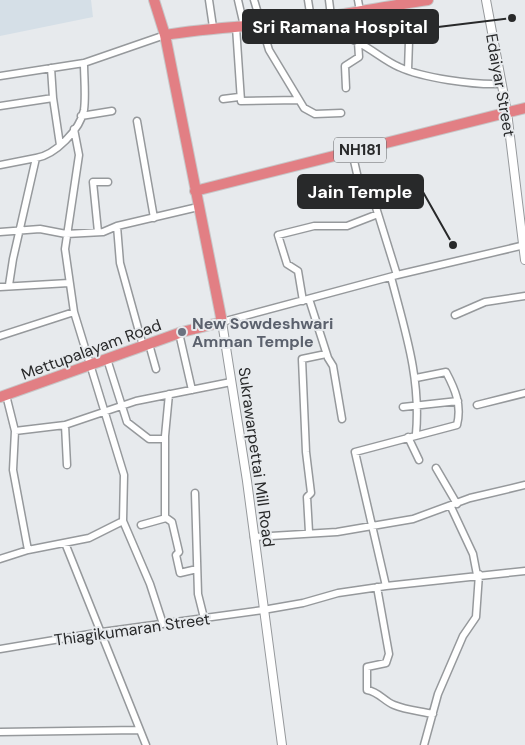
<svg xmlns="http://www.w3.org/2000/svg" width="525" height="745" font-family="'DM Sans',sans-serif">
  <rect width="100%" height="100%" fill="#e7eaed"/>
  <path fill="#d5dfe7" d="M 0,0 L 91,0 L 93,17 L 0,36 Z"/>
  <g fill="none" stroke-linecap="round" stroke-linejoin="round">
    <g stroke="#96999c" stroke-width="9">
      <path id="minor" d="M 209,0 L 213,27
        M 238,0 L 244,26
        M 254,0 L 269,50 L 304,108 L 315,114 L 341,113
        M 308,0 L 311,19 C 327,29 343,34 359,43 C 373,50 385,61 399,67 C 423,78 473,85 500,84
        M 329,0 L 331,16
        M 358,0 L 360,11
        M 236,27 L 241,101 L 299,100
        M 408,70 L 409,41
        M 0,76 L 84,63 L 165,35
        M 346,88 L 345,66 L 359,57 L 358,42
        M 53,98 L 60,145
        M 223,99 L 239,97
        M 0,106 L 53,98 L 51,68
        M 81,116 L 112,111
        M 137,121 L 154,218
        M 74,129 L 79,155 L 65,249 L 74,312 L 124,475 L 123,521 L 150,584 L 163,624
        M 352,152 L 360,187 L 374,201 L 397,275
        M 0,165 L 36,158
        M 117,226 L 120,263 L 143,346
        M 0,232 L 40,229 L 66,234 L 103,232 L 117,226 L 198,207
        M 98,232 L 93,182 L 108,182
        M 391,277 C 405,331 421,378 416,434
        M 9,285 L 13,259 L 36,158 C 55,155 80,130 84,110 C 86,95 84,78 84,63
        M 0,287 L 69,283
        M 309,299 L 328,358 L 333,366 L 342,419
        M 303,301 L 298,271 L 287,264 L 278,235 L 314,226 L 347,226 L 378,214
        M 455,315 L 485,302 L 525,296
        M 222,322 L 397,275 L 525,245
        M 179,333 L 192,390
        M 0,336 L 74,312
        M 149,344 L 156,369
        M 107,359 L 127,422 L 149,439 L 165,439
        M 169,394 L 165,436 L 165,517 L 172,522 L 179,552 L 176,555 L 180,573 L 197,569
        M 6,395 L 15,431 L 13,470 L 28,550
        M 477,405 L 525,393
        M 403,407 L 458,401
        M 65,425 L 136,401 L 231,382
        M 15,431 L 65,425 L 67,465
        M 408,437 L 419,460
        M 436,468 L 457,504
        M 195,493 L 198,594 L 204,618
        M 451,507 L 473,554 L 477,575
        M 141,525 L 166,518
        M 309,532 L 307,497 L 311,493 L 306,452 L 302,359 L 326,354
        M 254,537 L 337,532 L 413,519 L 470,498 L 525,485
        M 65,543 L 146,745
        M 0,559 L 28,550 L 89,538 L 123,521
        M 386,586 L 355,452 L 457,425 C 462,405 455,389 446,372 L 416,378
        M 377,587 L 389,654 L 386,663 L 367,667 L 367,690 C 379,692 384,701 394,705 C 406,710 420,711 433,714
        M 0,649 L 102,632 L 263,610 L 303,603 L 338,593 L 386,586 L 525,571
        M 0,732 L 139,730
        M 424,745 L 438,694 L 463,636 L 476,617 L 479,574"/>
    </g>
    <g stroke="#96999c" stroke-width="10">
      <path id="tertiary" d="M 486,0 L 507,112 L 525,260
        M 222,322 L 247,481 L 282,745"/>
    </g>
    <g stroke="#c7c7c8" stroke-width="12">
      <path id="trunk" d="M 165,35 C 212,27 259,26 307,20 C 347,14 388,6 428,0
        M 195,191 L 525,108
        M 0,397 L 182,332 L 222,322 L 165,35 L 154,0"/>
    </g>
    <use href="#minor" stroke="#fff" stroke-width="6"/>
    <use href="#tertiary" stroke="#fff" stroke-width="8"/>
    <use href="#trunk" stroke="#e27f84" stroke-width="10"/>
  </g>
  <circle fill="#6b7280" stroke="#e7eaed" stroke-width="2" cx="182" cy="332" r="5"/>
  <g text-anchor="middle" stroke-width="4" stroke-linejoin="round" paint-order="stroke">
    <rect fill="#e7eaed" stroke="#616364" stroke-width="1" x="334" y="137.5" width="52" height="25" rx="4"/>
    <g font-size="15" font-weight="bold" fill="#28292a">
      <text x="360" y="155">NH181</text>
    </g>
    <g font-size="16" fill="#28292a" stroke="#e7eaed">
      <text transform="translate(501 85) rotate(80)" y="6">Edaiyar Street</text>
      <text transform="translate(91 349) rotate(-20)" y="6">Mettupalayam Road</text>
      <text transform="translate(257 457) rotate(82)" y="6">Sukrawarpettai Mill Road</text>
      <text transform="translate(132 629) rotate(-8)" y="6">Thiagikumaran Street</text>
    </g>
    <g font-size="16" font-weight="bold" fill="#5b616d" stroke="#e7eaed" text-anchor="start">
      <text x="192" y="329">New Sowdeshwari<tspan x="192" dy="18">Amman Temple</tspan></text>
    </g>
  </g>
  <path fill="none" stroke="#28292a" stroke-width="2" d="M512 18L438 27M453 245L423 192"/>
  <g fill="#28292a" stroke="#e7eaed" stroke-width="2">
    <circle cx="512" cy="18" r="5"/>
    <circle cx="453" cy="245" r="5"/>
  </g>
  <g fill="#28292a" stroke="#28292a" stroke-width="2">
    <rect x="243" y="10" width="195" height="33" rx="5"/>
    <rect x="298" y="175" width="125" height="33" rx="5"/>
  </g>
  <g font-size="18" text-anchor="middle" font-weight="bold" fill="#fff">
    <text x="340" y="33">Sri Ramana Hospital</text>
    <text x="360" y="198">Jain Temple</text>
  </g>
</svg>
